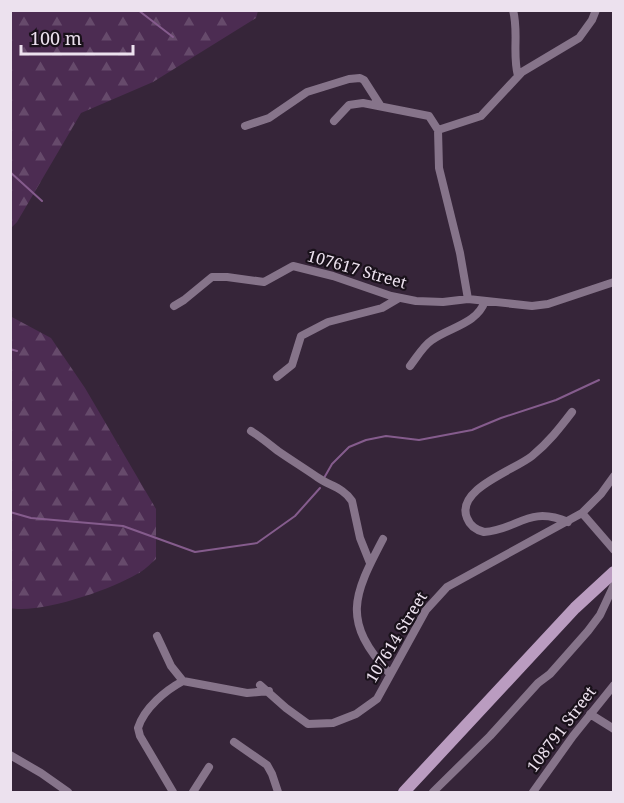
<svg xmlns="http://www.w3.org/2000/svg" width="624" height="803" font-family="'Noto Serif',serif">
  <defs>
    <pattern id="forest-firs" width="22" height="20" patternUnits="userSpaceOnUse" patternTransform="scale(1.5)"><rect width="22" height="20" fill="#4c2c52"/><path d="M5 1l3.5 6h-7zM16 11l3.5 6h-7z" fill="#664a6b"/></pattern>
  </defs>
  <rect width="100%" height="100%" fill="#362539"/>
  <path fill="url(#forest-firs)" d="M 11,10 L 258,10 L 258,11 L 256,18 L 153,82 L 81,113 L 17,222 L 11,228 Z
    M 10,316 L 51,338 L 85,388 L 156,509 L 156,559 C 150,564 144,571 137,574 C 110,590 41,614 10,608 Z"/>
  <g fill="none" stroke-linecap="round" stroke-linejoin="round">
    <path stroke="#855c8d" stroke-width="2" d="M 138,10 L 173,37
      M 10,172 L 42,201
      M 10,349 L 17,351
      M 324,478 L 332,464 L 349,447 L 366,440 L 386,436 L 419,440 L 472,430 L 501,418 L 556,400 L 599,380
      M 10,512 L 31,518 L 123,526 L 195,552 L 257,543 L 295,516 L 320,488"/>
    <path stroke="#86748a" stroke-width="8" d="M 513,10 C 519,33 512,53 518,76
      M 334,121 L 349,105 L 363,103 L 429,116 L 438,130
      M 245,126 L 269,118 L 307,92 L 349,79 L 360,78 L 364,80 L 380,105
      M 468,299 L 460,253 L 439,168 L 438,130 L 481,116 L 522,72 L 579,38 L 592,20 L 596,10
      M 174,306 L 184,300 L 212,277 L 227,277 L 264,282 L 293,266 L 333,276 L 391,296 L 416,301 L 443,302 L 468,299 L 532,306 L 548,304 L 614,282
      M 410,366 C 417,357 423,346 432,340 C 450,327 477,324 485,301
      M 277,377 L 292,365 L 301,336 L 328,322 L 382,308 L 399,298
      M 251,431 C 261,437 269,444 278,451 C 291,460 304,468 317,477 C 329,486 343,487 352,501 L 360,538 L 370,563
      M 582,513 L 614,550
      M 568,522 C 528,505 518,530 484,532 C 476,530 470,526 467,518 C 455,489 515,470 532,456 C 548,443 559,429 572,412
      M 383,539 C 353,596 341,621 390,674
      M 157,636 L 171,666 L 183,681 L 247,693 L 269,691
      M 260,685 L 286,708 L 308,724 L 333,723 L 356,714 L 377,699 L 426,610 L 447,587 L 582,513 L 601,494 L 614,476
      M 590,714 L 614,729
      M 234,742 L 267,765 L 272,774 L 278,792
      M 10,755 L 41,773 L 68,792
      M 173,792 L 140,736 L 138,728 C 144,708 166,690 183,681
      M 193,792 L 209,767
      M 433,792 L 490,736 L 538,683 L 550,674 L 588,631 L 600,615 L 614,585
      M 533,792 L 573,736 L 614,685"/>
    <path stroke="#ba9cc0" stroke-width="12" d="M 404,792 L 575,608 L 614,572"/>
  </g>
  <g text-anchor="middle" stroke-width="4.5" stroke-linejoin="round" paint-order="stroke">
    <g font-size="16" fill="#ece1ee" stroke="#19111a">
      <text transform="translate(357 269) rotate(16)" y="6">107617 Street</text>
      <text transform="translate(396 637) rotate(-59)" y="6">107614 Street</text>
      <text transform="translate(561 729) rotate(-53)" y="6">108791 Street</text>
    </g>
  </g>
  <rect width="624" height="803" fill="none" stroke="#ece1ee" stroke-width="24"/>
  <path d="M21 45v9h112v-9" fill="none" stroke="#ece1ee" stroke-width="3"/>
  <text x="30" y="45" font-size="18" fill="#ece1ee" stroke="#19111a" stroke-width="4.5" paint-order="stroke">100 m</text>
</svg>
